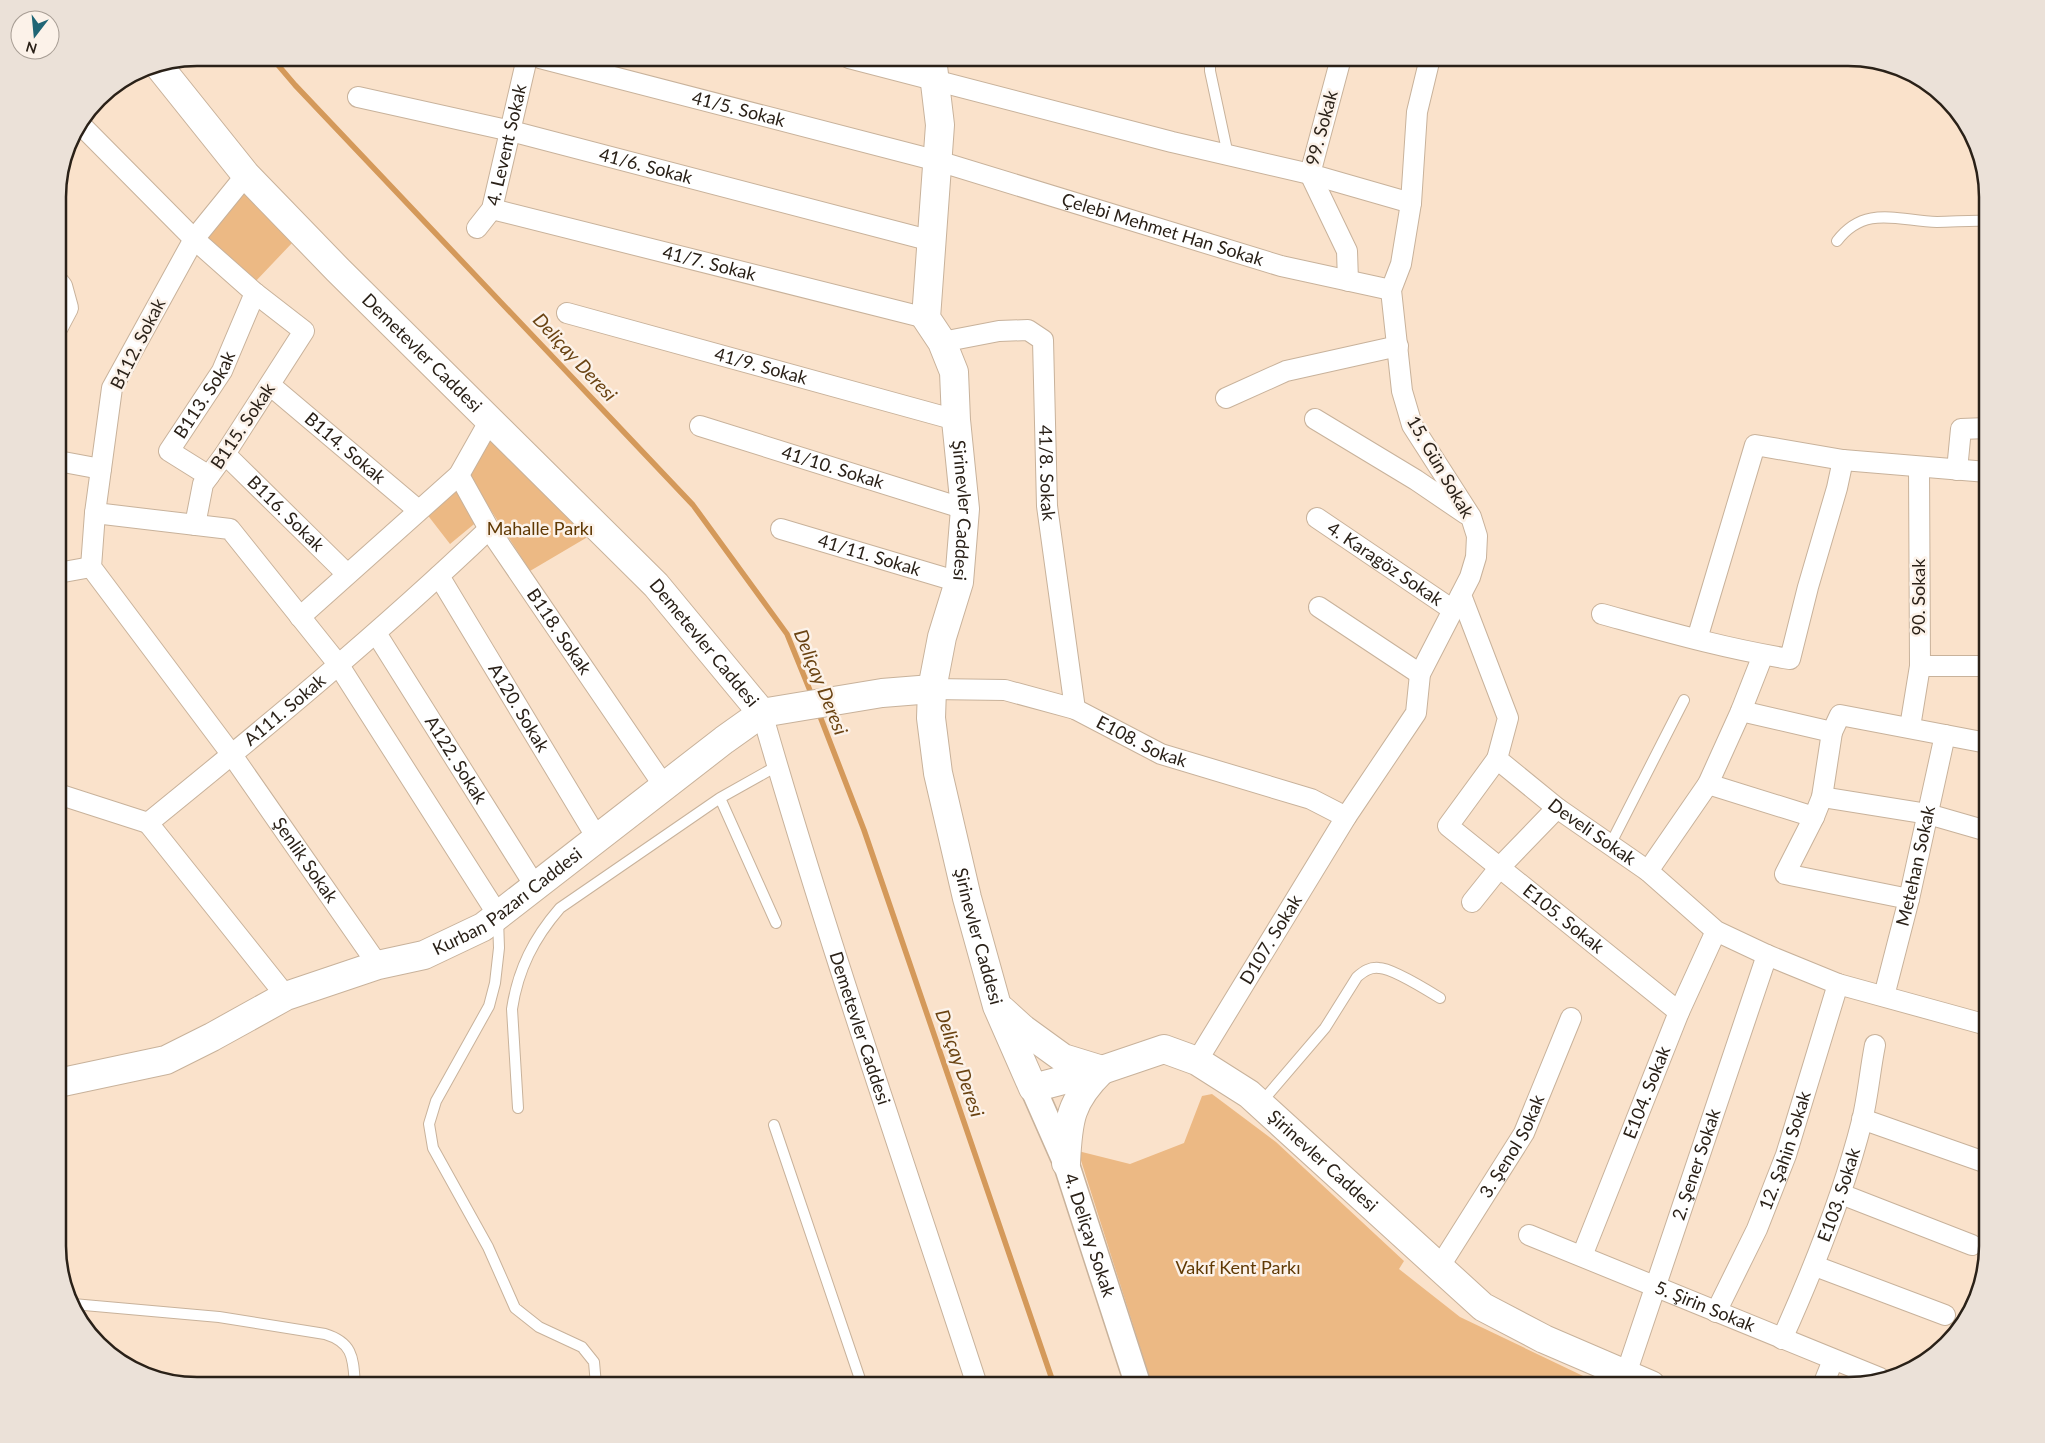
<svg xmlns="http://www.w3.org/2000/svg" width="2045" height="1443" font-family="Lato,sans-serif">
  <rect width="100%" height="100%" fill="#fae2cb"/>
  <path fill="#ecb984" d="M 244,190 L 293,242 L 254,283 L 204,235 Z
    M 490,435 L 591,535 L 530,571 L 465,470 Z
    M 456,491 L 479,520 L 450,544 L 426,513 Z
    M 1212,1094 L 1276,1142 L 1404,1261 L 1399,1269 L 1460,1317 L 1602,1385 L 1152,1385 L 1078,1151 L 1130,1164 L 1184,1143 L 1202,1096 Z"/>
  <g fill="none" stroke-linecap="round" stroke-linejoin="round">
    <path stroke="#d4995a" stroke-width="5.5" d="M 272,58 L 295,85 L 693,505 L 787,634 L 813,698
      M 818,711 L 864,830 L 1054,1385"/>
    <g stroke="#c8b29b" stroke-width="12">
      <path id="service" d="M 1210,58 L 1210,71 L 1228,155
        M 1837,241 C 1865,204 1899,221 1937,222 C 1954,222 1971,220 1987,221
        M 720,798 L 776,923
        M 1610,845 L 1684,700
        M 498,919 L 499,948 L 495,983 L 489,1006 L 436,1101 L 429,1124 L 433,1148 L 488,1247 L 515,1308 L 539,1327 L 582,1347 L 594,1362 L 596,1385
        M 1260,1104 L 1325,1028 L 1357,977 C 1364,971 1370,967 1379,968 C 1392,968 1427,990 1440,998
        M 518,1108 L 512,1009 C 518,969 534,938 560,908 L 720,798 L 777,766
        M 774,1125 L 862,1385
        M 73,1304 L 219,1317 L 325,1334 C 354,1343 353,1359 355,1385"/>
    </g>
    <g stroke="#c8b29b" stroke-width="22">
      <g id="minor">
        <path id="s1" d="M 540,58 L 938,161 L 1281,266 L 1391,290"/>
        <path d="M 849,58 L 1172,142 L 1310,174 L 1411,203"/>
        <path d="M 1341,58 L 1310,174 L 1347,251 L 1348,281"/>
        <path id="s2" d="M 358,97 L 511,131 L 932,241"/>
        <path d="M 81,125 L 194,239 L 255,293 L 304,331 L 225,454 L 203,484 L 195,525"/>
        <path id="s3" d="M 246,175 L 194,239 L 112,388 L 95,513 L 91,567 L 232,755 L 378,965"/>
        <path id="s4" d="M 492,209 L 926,318"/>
        <path id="s5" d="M 477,228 L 492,209 L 527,58"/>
        <path d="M 58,281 L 62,286 L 68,308 L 58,327"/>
        <path id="s6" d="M 567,313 L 956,420"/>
        <path id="s7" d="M 942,342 L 999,331 L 1028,330 L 1043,340 L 1047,506 L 1075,709"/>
        <path id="s8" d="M 270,385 L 418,510"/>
        <path d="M 1226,398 L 1286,371 L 1398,346"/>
        <path d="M 1315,419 L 1416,480 L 1466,514"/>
        <path id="s9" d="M 700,426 L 965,509"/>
        <path id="s10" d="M 225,454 L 347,574"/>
        <path d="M 58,461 L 101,469"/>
        <path d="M 1957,470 L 1961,429 L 1987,428"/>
        <path id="s11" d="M 459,475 L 489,529 L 664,786"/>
        <path id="s12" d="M 209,476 L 169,451 L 222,371 L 255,293"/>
        <path d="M 95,513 L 230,529 L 338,664 L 498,915"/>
        <path id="s13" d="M 1317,518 L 1453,610"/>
        <path id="s14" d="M 781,529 L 959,582"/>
        <path d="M 58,573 L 91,567"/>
        <path id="s15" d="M 439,576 L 597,838"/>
        <path id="s16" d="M 1461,595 L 1508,718 L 1497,759 L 1557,808 L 1648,871 L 1716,931 L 1767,955 L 1838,984 L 1987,1025"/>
        <path d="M 1319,607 L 1420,674"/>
        <path d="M 1602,614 C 1664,631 1726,649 1790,659 L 1808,587 L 1837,488 L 1843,460"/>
        <path d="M 300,617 L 459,475 L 490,420"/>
        <path id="s17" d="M 376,633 L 535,886"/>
        <path d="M 1697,639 L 1755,445 L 1843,460 L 1987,472"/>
        <path d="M 1920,666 L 1987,666"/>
        <path id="s18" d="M 932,689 L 1005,690 L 1075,709 L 1161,754 L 1311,799 L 1346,817"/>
        <path d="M 1741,711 L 1832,732 L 1840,715 L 1987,743"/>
        <path id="s19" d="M 762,713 C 827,939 904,1162 977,1385"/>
        <path d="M 1910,727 L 1920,666 L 1919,467"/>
        <path d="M 1832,732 L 1822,797 L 1814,817 L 1785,874 L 1909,899"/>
        <path id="s20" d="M 1497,759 L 1448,826 L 1679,1012"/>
        <path d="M 1708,784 L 1814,817"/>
        <path id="s21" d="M 58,794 L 148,823 C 265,728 380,633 489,529"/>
        <path d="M 1822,797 L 1928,814 L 1987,831"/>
        <path d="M 148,823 L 286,996"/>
        <path d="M 1648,871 L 1708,784 L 1741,711 L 1763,655"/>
        <path d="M 1472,902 L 1500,867 L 1557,808"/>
        <path id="s22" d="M 1884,996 L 1909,899 L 1945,735"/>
        <path id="s23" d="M 1197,1061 L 1346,817 L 1416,713 L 1420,674 L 1470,577 L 1476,557 L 1477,536 L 1471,517 L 1412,425 L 1402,391 L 1391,290 L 1401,264 L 1411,203 L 1417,112 L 1430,58"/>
        <path d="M 1862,1119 L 1987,1163"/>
        <path d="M 1841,1194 L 1972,1245"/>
        <path id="s24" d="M 1529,1235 L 1880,1378"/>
        <path id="s25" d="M 1582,1256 L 1679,1012 L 1716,931"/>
        <path id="s26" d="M 1440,1266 L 1524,1133 L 1571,1018"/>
        <path d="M 1815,1266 L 1945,1315"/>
        <path id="s27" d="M 1716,1312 L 1757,1229 L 1786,1155 L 1838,984"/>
        <path id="s28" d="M 1782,1339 C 1814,1268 1843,1196 1862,1121 C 1868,1096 1870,1070 1875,1045"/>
        <path id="s29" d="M 1626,1374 L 1767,955"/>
        <path d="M 1823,1385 L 1833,1360"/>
      </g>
    </g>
    <g stroke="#c8b29b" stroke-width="28">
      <g id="tertiary">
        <path id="s30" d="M 1033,1088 L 1066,1163 L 1138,1385"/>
      </g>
    </g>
    <g stroke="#c8b29b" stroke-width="30">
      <g id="secondary">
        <path id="s31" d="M 932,58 L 940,125 L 926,318 L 942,342 L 954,372 L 956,420 L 965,509 L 959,582 L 942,637 L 932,689 L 931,718 L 938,773 L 967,898 L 997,1006 L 1033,1088 L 1102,1070 L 1164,1049 L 1197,1061 L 1249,1094 L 1483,1307 L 1544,1339 L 1651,1385"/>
        <path id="s32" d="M 158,65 L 246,175 L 338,270 L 656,585 L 762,713"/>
        <path d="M 1002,1010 L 1023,1029 L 1063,1058 L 1102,1070"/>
        <path id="s33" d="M 58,1083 L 166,1060 L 212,1037 L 286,996 L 378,965 L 424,955 L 483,927 L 724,740 L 762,713 L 882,693 L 932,689"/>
        <path d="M 1066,1163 C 1068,1120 1070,1101 1102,1070"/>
      </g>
    </g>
    <use href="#service" stroke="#fff" stroke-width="10"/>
    <use href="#minor" stroke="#fff" stroke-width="20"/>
    <use href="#tertiary" stroke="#fff" stroke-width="25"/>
    <use href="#secondary" stroke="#fff" stroke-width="28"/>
  </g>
  <g text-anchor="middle" stroke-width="5" stroke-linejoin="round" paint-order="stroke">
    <g font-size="18" fill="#2a2118" stroke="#fcf2e9">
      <text dy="6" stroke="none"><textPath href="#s1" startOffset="205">41/5. Sokak</textPath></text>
      <text transform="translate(1322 128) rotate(-75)" y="6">99. Sokak</text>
      <text dy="6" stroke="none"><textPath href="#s5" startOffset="90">4. Levent Sokak</textPath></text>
      <text dy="6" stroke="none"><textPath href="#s2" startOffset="296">41/6. Sokak</textPath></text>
      <text dy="6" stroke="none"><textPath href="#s1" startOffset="646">Çelebi Mehmet Han Sokak</textPath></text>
      <text dy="6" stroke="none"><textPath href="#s4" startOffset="224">41/7. Sokak</textPath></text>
      <text transform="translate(138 344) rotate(-63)" y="6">B112. Sokak</text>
      <text dy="6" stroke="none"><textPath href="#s32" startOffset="391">Demetevler Caddesi</textPath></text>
      <text dy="6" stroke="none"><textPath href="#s6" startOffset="201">41/9. Sokak</textPath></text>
      <text dy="6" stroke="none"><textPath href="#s12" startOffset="114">B113. Sokak</textPath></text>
      <text transform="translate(243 426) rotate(-56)" y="6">B115. Sokak</text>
      <text dy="6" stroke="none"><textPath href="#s8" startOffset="98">B114. Sokak</textPath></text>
      <text transform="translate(1440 467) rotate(60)" y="6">15. Gün Sokak</text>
      <text dy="6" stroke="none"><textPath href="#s9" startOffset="139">41/10. Sokak</textPath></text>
      <text dy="6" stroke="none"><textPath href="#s7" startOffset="238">41/8. Sokak</textPath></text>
      <text dy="6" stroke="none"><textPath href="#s31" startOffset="461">Şirinevler Caddesi</textPath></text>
      <text dy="6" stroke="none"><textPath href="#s10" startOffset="85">B116. Sokak</textPath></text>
      <text dy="6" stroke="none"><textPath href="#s14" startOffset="92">41/11. Sokak</textPath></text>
      <text dy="6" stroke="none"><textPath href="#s13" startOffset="82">4. Karagöz Sokak</textPath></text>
      <text transform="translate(1919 597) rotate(-90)" y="6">90. Sokak</text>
      <text dy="6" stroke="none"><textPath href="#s11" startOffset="186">B118. Sokak</textPath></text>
      <text dy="6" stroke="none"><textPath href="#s32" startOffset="796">Demetevler Caddesi</textPath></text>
      <text dy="6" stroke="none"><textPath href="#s15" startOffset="154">A120. Sokak</textPath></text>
      <text dy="6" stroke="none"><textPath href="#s21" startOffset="272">A111. Sokak</textPath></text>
      <text dy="6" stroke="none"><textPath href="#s18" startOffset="220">E108. Sokak</textPath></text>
      <text dy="6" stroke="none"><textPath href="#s17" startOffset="150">A122. Sokak</textPath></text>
      <text dy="6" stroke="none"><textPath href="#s16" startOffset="294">Develi Sokak</textPath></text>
      <text dy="6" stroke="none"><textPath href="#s3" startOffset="796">Şenlik Sokak</textPath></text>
      <text dy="6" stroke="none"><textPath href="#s22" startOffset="134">Metehan Sokak</textPath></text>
      <text dy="6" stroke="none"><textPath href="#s33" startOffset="490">Kurban Pazarı Caddesi</textPath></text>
      <text dy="6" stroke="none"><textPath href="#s20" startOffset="231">E105. Sokak</textPath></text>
      <text dy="6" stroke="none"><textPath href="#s31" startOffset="896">Şirinevler Caddesi</textPath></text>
      <text dy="6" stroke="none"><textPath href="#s23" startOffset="142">D107. Sokak</textPath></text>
      <text dy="6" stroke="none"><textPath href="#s19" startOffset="330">Demetevler Caddesi</textPath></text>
      <text dy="6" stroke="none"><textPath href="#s25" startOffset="176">E104. Sokak</textPath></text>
      <text dy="6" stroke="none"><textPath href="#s26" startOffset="140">3. Şenol Sokak</textPath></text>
      <text dy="6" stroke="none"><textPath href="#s27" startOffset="176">12. Şahin Sokak</textPath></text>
      <text dy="6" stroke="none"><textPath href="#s31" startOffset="1391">Şirinevler Caddesi</textPath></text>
      <text dy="6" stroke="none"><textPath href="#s29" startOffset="221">2. Şener Sokak</textPath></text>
      <text dy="6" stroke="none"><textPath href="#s28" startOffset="155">E103. Sokak</textPath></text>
      <text dy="6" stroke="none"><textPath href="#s30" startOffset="158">4. Deliçay Sokak</textPath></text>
      <text dy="6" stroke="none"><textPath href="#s24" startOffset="190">5. Şirin Sokak</textPath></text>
    </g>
    <g font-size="18" fill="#603904" stroke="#fcf2e9">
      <text x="540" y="535">Mahalle Parkı</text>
      <text x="1238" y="1274">Vakıf Kent Parkı</text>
    </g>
    <g font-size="19" font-style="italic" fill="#6a4312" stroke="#fcf2e9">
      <text transform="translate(575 357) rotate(47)" y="7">Deliçay Deresi</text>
      <text transform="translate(821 682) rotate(68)" y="7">Deliçay Deresi</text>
      <text transform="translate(960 1063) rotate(71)" y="7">Deliçay Deresi</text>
    </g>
  </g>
  <path d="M0 0H2045V1443H0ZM197 66H1848A131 131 0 0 1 1979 197V1246A131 131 0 0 1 1848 1377H197A131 131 0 0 1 66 1246V197A131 131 0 0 1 197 66Z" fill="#ebe1d8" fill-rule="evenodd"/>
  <path fill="none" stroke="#2a2118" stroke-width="2.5" d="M197 66H1848A131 131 0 0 1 1979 197V1246A131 131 0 0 1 1848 1377H197A131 131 0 0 1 66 1246V197A131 131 0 0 1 197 66Z"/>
  <g transform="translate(35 35) rotate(196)"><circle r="24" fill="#fcf2e9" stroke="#a89e95"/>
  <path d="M0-4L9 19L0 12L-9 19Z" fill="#1f6575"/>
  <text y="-8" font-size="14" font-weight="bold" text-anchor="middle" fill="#2a2118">N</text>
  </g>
</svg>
